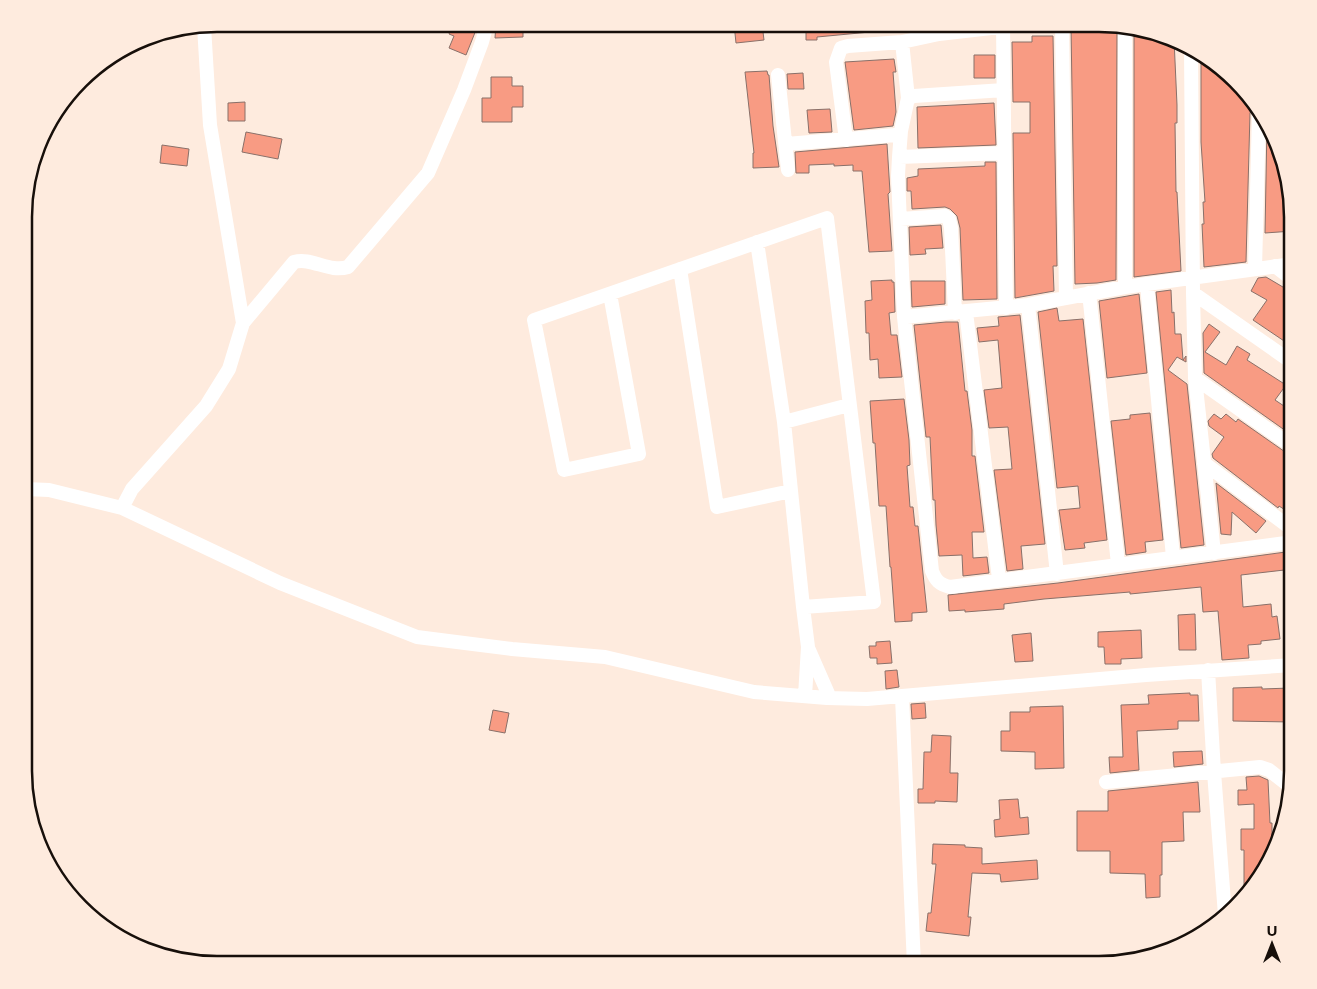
<svg xmlns="http://www.w3.org/2000/svg" width="1317" height="989" font-family="Montserrat,sans-serif">
  <rect width="100%" height="100%" fill="#feebde"/>
  <path fill="#f89b83" stroke="#897069" d="M 453,24 L 459,24 L 476,30 L 466,55 L 449,48 L 454,36 L 449,34 Z
    M 496,24 L 523,24 L 523,37 L 495,38 Z
    M 734,24 L 762,24 L 764,40 L 736,43 Z
    M 823,24 L 870,24 L 870,32 L 817,37 L 817,40 L 806,40 L 806,25 L 823,25 Z
    M 1114,24 L 1117,25 L 1116,280 L 1097,283 L 1075,284 L 1071,26 Z
    M 1134,29 L 1174,39 L 1177,105 L 1177,123 L 1175,123 L 1176,192 L 1177,192 L 1181,271 L 1134,277 Z
    M 1032,36 L 1053,36 L 1057,266 L 1053,266 L 1054,291 L 1015,298 L 1013,133 L 1030,133 L 1030,102 L 1013,102 L 1012,42 L 1032,42 Z
    M 974,55 L 995,55 L 995,78 L 974,78 Z
    M 1201,56 L 1227,72 L 1254,106 L 1250,113 L 1246,262 L 1204,267 L 1202,224 L 1204,224 L 1203,202 L 1205,202 L 1201,142 Z
    M 894,59 L 896,72 L 893,72 L 896,112 L 893,126 L 854,130 L 845,62 Z
    M 767,71 L 768,75 L 769,75 L 773,126 L 779,167 L 753,168 L 753,153 L 754,153 L 745,72 Z
    M 803,73 L 804,89 L 788,89 L 787,74 Z
    M 491,77 L 512,77 L 512,86 L 523,86 L 523,107 L 512,107 L 512,122 L 482,122 L 482,98 L 491,98 Z
    M 245,102 L 245,121 L 228,121 L 228,103 Z
    M 994,103 L 996,145 L 918,148 L 917,107 Z
    M 830,109 L 832,132 L 809,133 L 807,110 Z
    M 1267,124 L 1273,132 L 1293,217 L 1293,231 L 1265,233 Z
    M 246,132 L 282,139 L 278,159 L 242,152 Z
    M 887,144 L 890,192 L 888,194 L 892,251 L 869,252 L 862,171 L 853,171 L 853,165 L 834,166 L 834,164 L 809,165 L 809,173 L 796,173 L 795,152 Z
    M 162,145 L 189,149 L 187,166 L 160,163 Z
    M 985,162 L 996,162 L 997,299 L 963,300 L 960,228 L 957,216 L 950,209 L 945,207 L 912,209 L 911,191 L 907,191 L 907,178 L 918,176 L 918,169 L 985,166 Z
    M 941,225 L 943,248 L 925,249 L 926,254 L 910,255 L 909,227 Z
    M 1266,277 L 1293,293 L 1293,347 L 1253,320 L 1267,300 L 1251,291 L 1258,278 Z
    M 892,280 L 892,282 L 894,282 L 895,312 L 889,313 L 891,335 L 897,335 L 902,377 L 879,378 L 878,359 L 870,360 L 869,333 L 866,333 L 865,301 L 872,300 L 871,281 Z
    M 911,281 L 945,281 L 945,304 L 912,307 Z
    M 1171,290 L 1172,313 L 1174,312 L 1175,334 L 1181,334 L 1183,360 L 1186,356 L 1186,362 L 1177,357 L 1168,370 L 1187,384 L 1204,545 L 1181,548 L 1156,292 Z
    M 1139,294 L 1147,373 L 1107,378 L 1099,301 Z
    M 1057,308 L 1059,321 L 1083,319 L 1107,540 L 1084,543 L 1085,548 L 1065,550 L 1059,510 L 1080,508 L 1078,486 L 1057,488 L 1038,312 Z
    M 1020,315 L 1045,544 L 1021,546 L 1023,569 L 1007,571 L 994,470 L 1012,469 L 1008,427 L 989,428 L 984,390 L 1002,388 L 998,340 L 979,342 L 977,328 L 999,326 L 998,317 Z
    M 946,322 L 958,322 L 965,391 L 967,391 L 972,430 L 972,456 L 975,456 L 984,532 L 972,532 L 973,558 L 987,557 L 989,573 L 963,576 L 962,555 L 939,556 L 936,525 L 935,500 L 933,500 L 930,437 L 926,437 L 914,325 Z
    M 1209,324 L 1220,332 L 1205,352 L 1226,365 L 1237,346 L 1250,354 L 1247,360 L 1286,385 L 1275,400 L 1293,412 L 1293,436 L 1204,373 L 1203,333 Z
    M 904,399 L 909,440 L 910,465 L 907,466 L 910,507 L 913,507 L 915,526 L 918,526 L 927,612 L 912,613 L 912,621 L 895,622 L 891,567 L 890,567 L 886,506 L 879,506 L 875,443 L 873,443 L 870,401 Z
    M 1150,413 L 1163,540 L 1145,542 L 1146,552 L 1126,555 L 1111,421 L 1130,419 L 1130,415 Z
    M 1214,414 L 1221,419 L 1226,414 L 1236,422 L 1238,419 L 1288,454 L 1293,456 L 1293,515 L 1279,506 L 1278,508 L 1213,458 L 1212,454 L 1224,437 L 1209,426 L 1208,421 Z
    M 1216,483 L 1266,521 L 1256,533 L 1232,512 L 1231,535 L 1221,534 Z
    M 1293,551 L 1293,569 L 1241,575 L 1243,607 L 1271,604 L 1272,617 L 1277,616 L 1280,639 L 1261,641 L 1261,644 L 1248,645 L 1249,658 L 1222,660 L 1218,611 L 1203,612 L 1201,587 L 1130,594 L 1130,592 L 1044,599 L 1004,604 L 1004,609 L 965,612 L 965,610 L 949,611 L 948,595 L 1058,583 Z
    M 1195,614 L 1196,650 L 1179,650 L 1178,615 Z
    M 1141,630 L 1142,658 L 1121,659 L 1121,664 L 1105,664 L 1104,647 L 1098,647 L 1098,632 Z
    M 1031,633 L 1033,661 L 1015,662 L 1012,635 Z
    M 890,641 L 892,663 L 877,664 L 877,658 L 870,658 L 869,646 L 876,646 L 876,642 Z
    M 897,670 L 899,687 L 886,689 L 885,671 Z
    M 1262,687 L 1262,689 L 1290,688 L 1291,722 L 1233,721 L 1233,688 Z
    M 1190,693 L 1190,695 L 1198,695 L 1199,721 L 1178,721 L 1178,729 L 1137,731 L 1139,770 L 1110,773 L 1109,757 L 1123,757 L 1121,705 L 1149,704 L 1148,695 Z
    M 925,703 L 926,718 L 912,719 L 911,704 Z
    M 1063,706 L 1064,768 L 1035,769 L 1035,752 L 1001,751 L 1001,731 L 1010,731 L 1010,712 L 1030,712 L 1030,707 Z
    M 493,710 L 509,713 L 505,733 L 489,730 Z
    M 932,735 L 951,736 L 950,773 L 958,773 L 957,802 L 935,801 L 935,803 L 918,803 L 918,789 L 923,789 L 924,752 L 931,752 Z
    M 1202,751 L 1203,764 L 1174,767 L 1173,752 Z
    M 1259,776 L 1268,780 L 1270,823 L 1272,823 L 1272,857 L 1244,900 L 1244,850 L 1241,850 L 1241,829 L 1254,829 L 1254,804 L 1238,805 L 1238,790 L 1247,790 L 1246,777 Z
    M 1198,782 L 1200,812 L 1183,812 L 1184,841 L 1162,842 L 1162,875 L 1160,875 L 1160,897 L 1146,898 L 1145,874 L 1110,873 L 1110,851 L 1077,851 L 1077,811 L 1108,811 L 1108,791 Z
    M 1018,799 L 1020,818 L 1028,817 L 1029,834 L 995,837 L 994,820 L 1000,819 L 999,800 Z
    M 933,844 L 965,845 L 965,847 L 982,848 L 982,864 L 1037,860 L 1038,879 L 1001,882 L 1000,874 L 972,873 L 968,917 L 971,917 L 969,936 L 926,931 L 928,913 L 931,913 L 936,864 L 932,864 Z"/>
  <g fill="none" stroke-linecap="round" stroke-linejoin="round">
    <path stroke="#fff" stroke-width="14" d="M 1003,24 L 1006,308
      M 1062,24 L 1066,298
      M 902,42 L 908,98
      M 1191,49 L 1193,293 L 1293,363
      M 778,75 L 788,170
      M 846,140 L 836,62 L 841,48 L 848,46 L 902,42 L 939,34 L 1026,24
      M 786,144 L 896,135 L 901,131
      M 1004,153 L 899,157 L 898,176 L 904,317 L 932,571 C 936,581 939,584 950,587 L 1293,542
      M 899,157 L 901,131 L 908,98 L 914,96 L 1004,90
      M 900,219 L 945,216 L 949,219 L 951,228 L 955,313
      M 1275,266 L 1293,280
      M 680,269 L 717,507 L 791,491 L 784,422 L 757,242
      M 1255,269 L 1259,113
      M 1147,285 L 1173,557
      M 1125,287 L 1125,27
      M 1089,293 L 1118,564
      M 1193,293 L 1195,378 L 1214,553
      M 610,294 L 639,454 L 564,470 L 534,320 L 827,218 L 874,602 L 803,607 L 808,647 L 805,696
      M 1028,305 L 1057,574
      M 966,312 L 999,579
      M 904,317 L 1028,305 L 1125,287 L 1293,264
      M 243,323 L 294,262 C 312,257 329,273 348,267 L 428,173 L 464,90 L 482,42 L 487,24
      M 1195,378 L 1293,447
      M 784,422 L 849,405
      M 1204,463 L 1293,530
      M 25,489 L 49,490 L 122,508 L 280,583 L 417,637 L 512,649 L 605,657 L 754,692 L 827,698 L 867,699 L 1146,675 L 1293,665
      M 791,491 L 803,607
      M 122,508 L 132,489 L 206,406 L 229,369 L 243,323 L 210,125 L 204,26
      M 809,650 L 830,698
      M 1208,670 L 1214,772 L 1225,915
      M 902,697 L 914,965
      M 1106,782 L 1260,767 L 1269,770 L 1292,788"/>
  </g>
  <path d="M0 0H1317V989H0ZM217 32H1099A185 185 0 0 1 1284 217V771A185 185 0 0 1 1099 956H217A185 185 0 0 1 32 771V217A185 185 0 0 1 217 32Z" fill="#feebde" fill-rule="evenodd"/>
  <path fill="none" stroke="#170f0a" stroke-width="2.5" d="M217 32H1099A185 185 0 0 1 1284 217V771A185 185 0 0 1 1099 956H217A185 185 0 0 1 32 771V217A185 185 0 0 1 217 32Z"/>
  <g transform="translate(1272 944)" stroke="#feebde" stroke-width="4" paint-order="stroke">
  <path d="M0-4L9 19L0 12L-9 19Z" fill="#170f0a"/>
  <text y="-8" font-size="14" font-weight="bold" text-anchor="middle" fill="#170f0a">U</text>
  </g>
</svg>
